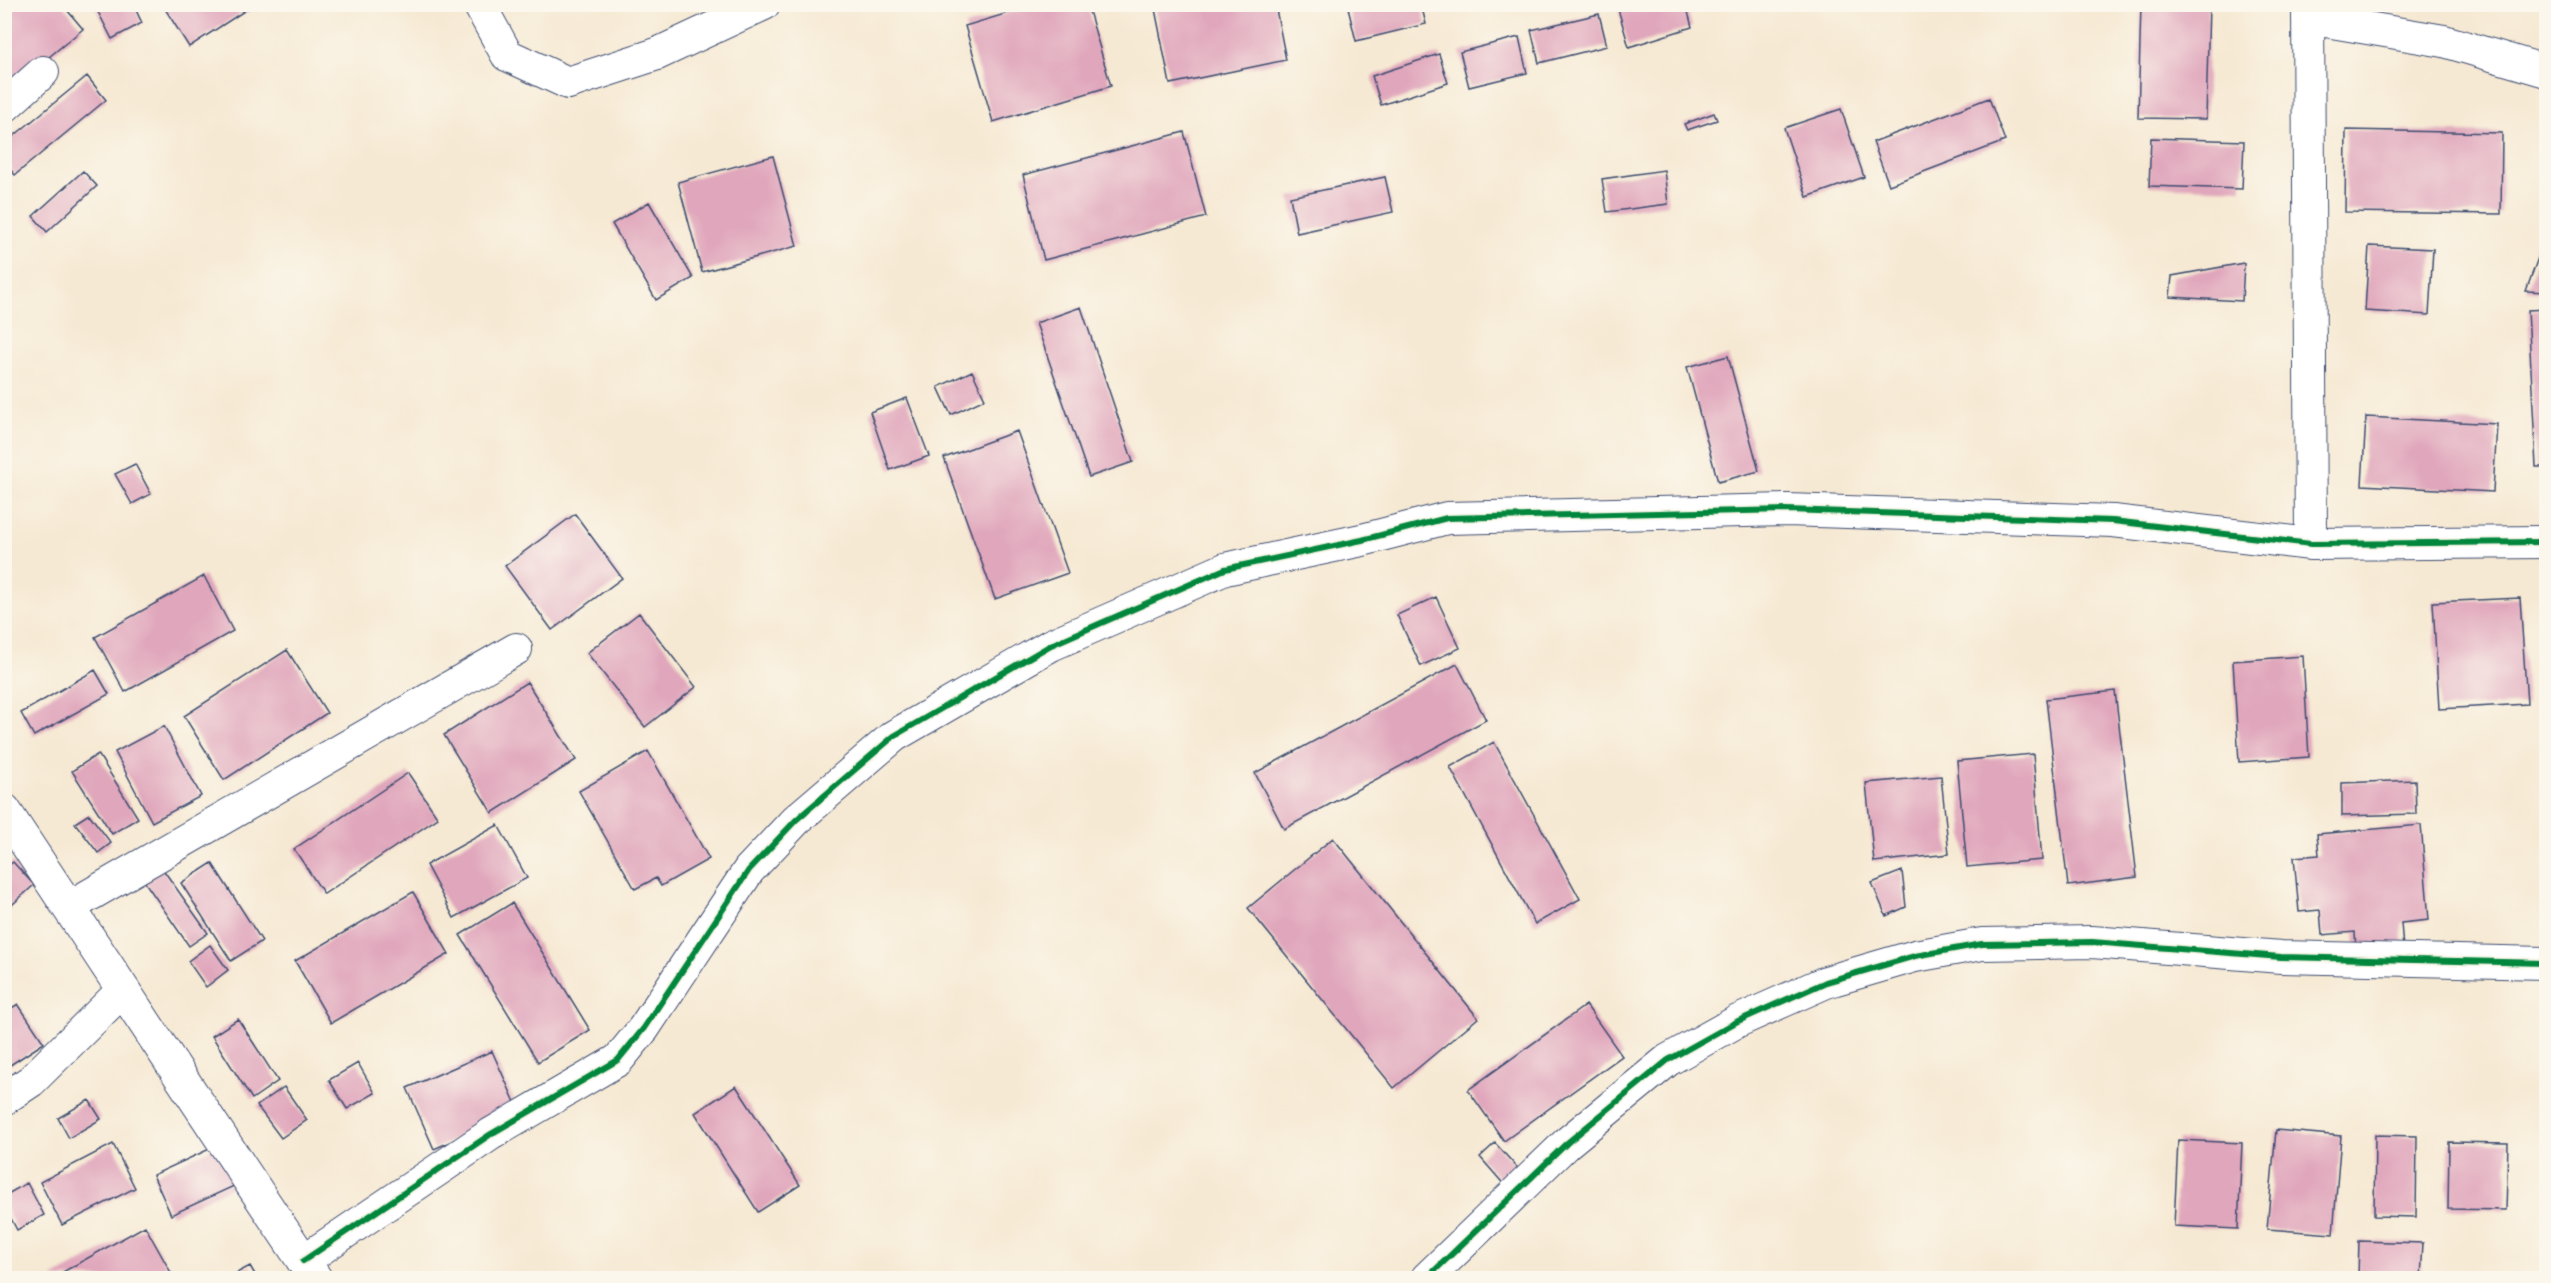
<svg xmlns="http://www.w3.org/2000/svg" width="2551" height="1283" font-family="'Playpen Sans',sans-serif">
  <rect width="100%" height="100%" fill="#fbf7ec"/>
  <filter id="ink" filterUnits="userSpaceOnUse"><feTurbulence type="fractalNoise" baseFrequency=".0167" numOctaves="2"/><feDisplacementMap in="SourceGraphic" scale="12" xChannelSelector="R" yChannelSelector="G"/><feConvolveMatrix kernelMatrix="1 2 1 2 8 2 1 2 1" color-interpolation-filters="sRGB"/></filter>
  <filter id="wash" filterUnits="userSpaceOnUse"><feTurbulence type="fractalNoise" baseFrequency=".008" numOctaves="4" result="noise"/><feDisplacementMap in="SourceGraphic" scale="24" xChannelSelector="R" yChannelSelector="G"/><feGaussianBlur stdDeviation="1.35" result="paint"/><feColorMatrix in="noise" values="0 0 0 0 0 0 0 0 0 0 0 0 0 0 0 0 0 1.4 0 .05"/><feComposite in="paint" operator="in"/></filter>
  <g filter="url(#wash)">
    <rect width="100%" height="100%" fill="#f6e9d3"/>
    <g id="blocks">
      <path fill="#e0a6bb" d="M 4,4 L 62,4 L 83,29 L 4,94 Z
        M 94,4 L 133,4 L 142,23 L 112,39 Z
        M 162,4 L 255,4 L 189,47 Z
        M 1038,4 L 1087,4 L 1111,86 L 993,122 L 965,26 Z
        M 1154,4 L 1275,4 L 1286,60 L 1170,84 Z
        M 1347,4 L 1421,4 L 1426,24 L 1356,41 Z
        M 1631,4 L 1686,4 L 1692,27 L 1629,47 L 1618,9 Z
        M 2141,4 L 2209,4 L 2206,119 L 2138,118 Z
        M 1599,14 L 1607,46 L 1539,63 L 1531,30 Z
        M 1519,37 L 1527,73 L 1469,87 L 1460,52 Z
        M 1439,54 L 1448,83 L 1381,105 L 1372,76 Z
        M 87,76 L 106,100 L 15,175 L 4,162 L 4,144 Z
        M 1989,98 L 2005,141 L 1889,185 L 1873,142 Z
        M 1841,109 L 1864,177 L 1807,197 L 1784,128 Z
        M 1714,113 L 1717,120 L 1687,130 L 1684,124 Z
        M 2346,130 L 2502,133 L 2501,214 L 2345,212 Z
        M 1184,132 L 1206,217 L 1044,260 L 1023,175 Z
        M 2151,138 L 2244,141 L 2242,189 L 2149,186 Z
        M 773,156 L 797,246 L 702,272 L 678,182 Z
        M 1664,170 L 1668,204 L 1607,212 L 1602,179 Z
        M 83,171 L 97,186 L 47,232 L 33,216 Z
        M 1385,177 L 1393,212 L 1297,233 L 1290,197 Z
        M 649,202 L 693,278 L 656,300 L 612,224 Z
        M 2543,244 L 2546,244 L 2546,292 L 2526,291 Z
        M 2369,246 L 2433,249 L 2429,315 L 2365,311 Z
        M 2244,263 L 2242,301 L 2170,297 L 2172,276 Z
        M 1081,307 L 1133,462 L 1089,477 L 1036,323 Z
        M 2546,309 L 2546,467 L 2536,467 L 2528,310 Z
        M 1728,356 L 1759,471 L 1718,482 L 1687,367 Z
        M 972,371 L 985,399 L 951,415 L 938,387 Z
        M 907,398 L 929,456 L 890,470 L 870,412 Z
        M 2366,417 L 2497,424 L 2493,492 L 2362,485 Z
        M 1017,431 L 1068,573 L 995,599 L 944,458 Z
        M 135,464 L 151,494 L 132,504 L 115,474 Z
        M 575,514 L 622,578 L 552,630 L 505,566 Z
        M 204,576 L 233,631 L 125,692 L 95,637 Z
        M 1436,597 L 1460,648 L 1421,666 L 1397,615 Z
        M 2520,598 L 2527,704 L 2439,709 L 2433,602 Z
        M 639,613 L 696,687 L 645,727 L 587,653 Z
        M 287,650 L 327,713 L 224,780 L 184,716 Z
        M 2303,656 L 2309,757 L 2239,762 L 2233,661 Z
        M 1457,664 L 1486,720 L 1284,829 L 1255,773 Z
        M 95,670 L 109,694 L 34,736 L 21,713 Z
        M 527,682 L 576,760 L 492,813 L 444,735 Z
        M 2115,691 L 2137,877 L 2068,886 L 2046,699 Z
        M 164,726 L 201,796 L 152,822 L 115,752 Z
        M 1494,742 L 1580,899 L 1535,924 L 1450,767 Z
        M 648,751 L 709,859 L 661,886 L 656,878 L 635,889 L 579,791 Z
        M 98,754 L 138,818 L 112,834 L 72,771 Z
        M 2033,754 L 2042,860 L 1967,867 L 1957,761 Z
        M 408,773 L 438,818 L 324,894 L 294,849 Z
        M 1941,776 L 1949,854 L 1874,862 L 1866,783 Z
        M 2415,780 L 2416,814 L 2342,816 L 2342,783 Z
        M 89,814 L 111,843 L 98,853 L 75,823 Z
        M 498,825 L 527,878 L 454,918 L 426,865 Z
        M 2421,825 L 2429,920 L 2401,923 L 2403,948 L 2356,951 L 2355,932 L 2322,935 L 2320,910 L 2299,912 L 2294,857 L 2319,855 L 2317,834 Z
        M 1333,838 L 1478,1018 L 1394,1088 L 1248,908 Z
        M 13,862 L 34,885 L 4,912 L 4,869 Z
        M 212,863 L 262,941 L 231,961 L 181,883 Z
        M 162,868 L 208,933 L 189,946 L 144,881 Z
        M 1902,871 L 1906,907 L 1886,916 L 1872,883 Z
        M 413,892 L 449,954 L 331,1023 L 295,961 Z
        M 512,903 L 590,1030 L 538,1062 L 460,935 Z
        M 210,945 L 228,970 L 206,987 L 188,961 Z
        M 18,1004 L 44,1043 L 4,1069 L 4,1013 Z
        M 1586,1005 L 1622,1056 L 1504,1141 L 1468,1090 Z
        M 238,1019 L 278,1081 L 252,1099 L 212,1036 Z
        M 492,1051 L 519,1111 L 434,1149 L 407,1088 Z
        M 358,1063 L 375,1093 L 347,1109 L 329,1080 Z
        M 736,1086 L 800,1185 L 758,1212 L 695,1113 Z
        M 284,1087 L 307,1120 L 281,1138 L 257,1106 Z
        M 89,1100 L 101,1119 L 69,1138 L 58,1118 Z
        M 2276,1130 L 2341,1136 L 2333,1234 L 2267,1229 Z
        M 2375,1135 L 2417,1136 L 2416,1217 L 2374,1216 Z
        M 2178,1140 L 2242,1143 L 2238,1229 L 2174,1226 Z
        M 2449,1142 L 2508,1143 L 2506,1210 L 2448,1209 Z
        M 1495,1143 L 1523,1174 L 1507,1188 L 1480,1157 Z
        M 113,1144 L 135,1188 L 62,1225 L 40,1182 Z
        M 216,1146 L 234,1186 L 171,1215 L 153,1175 Z
        M 27,1183 L 44,1215 L 17,1230 L 4,1205 L 4,1196 Z
        M 145,1226 L 174,1278 L 52,1278 Z
        M 2359,1241 L 2423,1243 L 2421,1278 L 2358,1278 Z
        M 250,1266 L 257,1278 L 227,1278 Z"/>
    </g>
  </g>
  <g filter="url(#ink)">
    <use href="#blocks" fill-opacity="0" stroke="#3c4b70" stroke-width="1.5"/>
    <g fill="none" stroke-linecap="round" stroke-linejoin="round">
      <g stroke="#3c4b70" stroke-width="34">
        <path id="minor" d="M 479,4 L 507,55 L 568,83 L 657,54 L 764,4
          M 2308,4 L 2311,544
          M 2308,18 L 2444,41 L 2546,71
          M 4,107 L 43,72
          M 69,907 L 516,649
          M 4,1099 L 31,1081 L 122,991
          M 303,1261 L 491,1134 L 618,1060 L 644,1028 L 749,870 L 796,820 L 894,736 L 1051,645 L 1225,569 L 1362,540 L 1447,518 L 1787,510 L 2113,521 L 2311,544 L 2546,542
          M 1427,1278 L 1567,1143 L 1668,1060 L 1738,1021 L 1826,982 L 1915,956 L 1982,944 L 2092,942 L 2281,957 L 2546,963"/>
      </g>
      <g stroke="#3c4b70" stroke-width="35">
        <path id="tertiary" d="M 4,810 C 108,966 210,1123 315,1278"/>
      </g>
      <use href="#minor" stroke="#fff" stroke-width="32"/>
      <use href="#tertiary" stroke="#fff" stroke-width="33"/>
      <g stroke="#fbf7ec" stroke-width="10">
        <path id="cycleway" d="M 303,1261 L 491,1134 L 618,1060 L 644,1028 L 749,870 L 796,820 L 894,736 L 1051,645 L 1225,569 L 1362,540 L 1447,518 L 1787,510 L 2113,521 L 2311,544 L 2546,542
          M 1427,1278 L 1567,1143 L 1668,1060 L 1738,1021 L 1826,982 L 1915,956 L 1982,944 L 2092,942 L 2281,957 L 2546,963"/>
      </g>
      <use href="#cycleway" stroke="#00873e" stroke-width="6"/>
    </g>
  </g>
  <rect width="2551" height="1283" fill="none" stroke="#fbf7ec" stroke-width="24"/>
</svg>
